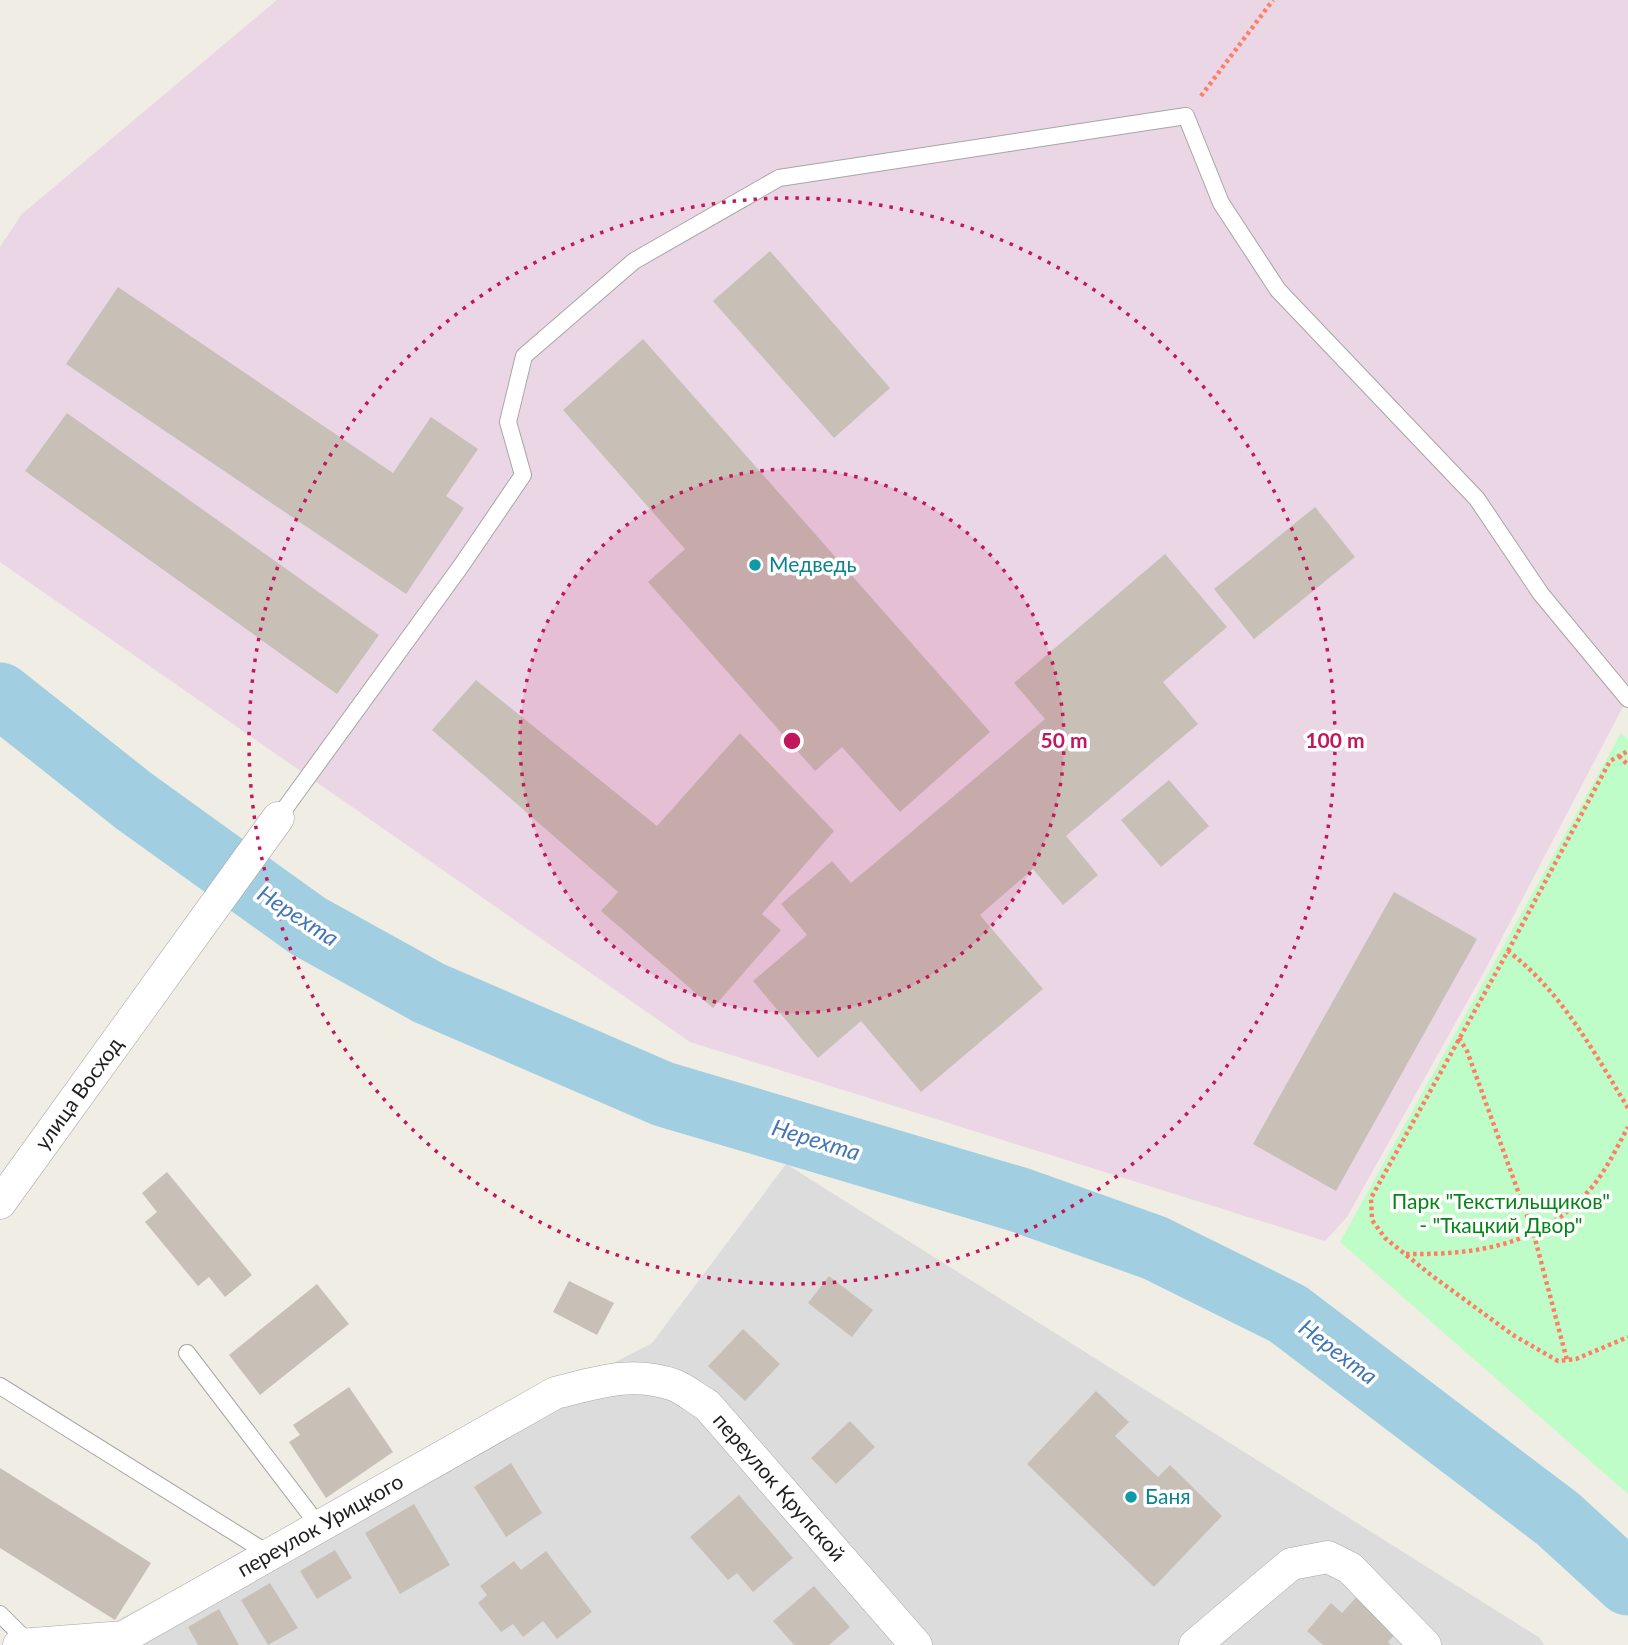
<svg xmlns="http://www.w3.org/2000/svg" width="1628" height="1645" font-family="Lato,sans-serif">
  <rect width="100%" height="100%" fill="#f0ede4"/>
  <path fill="#dddcdc" d="M 786,1164 L 1540,1638 L 1544,1645 L 69,1645 L 652,1343 Z"/>
  <path fill="#ead6e5" d="M 277,0 L 1628,0 L 1628,697 L 1485,970 L 1347,1217 L 1325,1241 L 690,1042 L 0,562 L 0,247 L 22,214 Z"/>
  <path fill="#befdc7" d="M 1621,733 L 1628,740 L 1628,1494 L 1340,1242 Z"/>
  <g fill="none" stroke-linecap="round" stroke-linejoin="round">
    <path stroke="#a1cfe1" stroke-width="65" d="M 0,695 L 134,801 L 308,926 L 429,993 L 663,1094 L 1017,1199 L 1155,1248 L 1288,1314 L 1558,1519 L 1628,1583"/>
  </g>
  <path fill="#c8c0b7" d="M 770,251 L 890,388 L 834,438 L 713,301 Z
    M 118,287 L 393,473 L 431,417 L 478,449 L 446,496 L 464,508 L 406,594 L 66,364 Z
    M 643,339 L 990,732 L 900,812 L 842,747 L 815,771 L 648,582 L 685,549 L 563,410 Z
    M 67,413 L 379,635 L 337,694 L 25,471 Z
    M 1315,507 L 1355,557 L 1254,639 L 1214,589 Z
    M 1165,554 L 1227,627 L 1163,682 L 1198,724 L 1066,836 L 1098,875 L 1063,905 L 1033,869 L 980,915 L 1043,989 L 921,1092 L 861,1021 L 818,1058 L 753,981 L 807,935 L 781,904 L 832,861 L 851,883 L 1045,719 L 1014,683 Z
    M 476,680 L 657,826 L 740,733 L 834,831 L 762,914 L 781,930 L 713,1008 L 601,911 L 618,892 L 432,730 Z
    M 1169,780 L 1209,826 L 1161,867 L 1121,820 Z
    M 1394,892 L 1477,939 L 1336,1191 L 1253,1144 Z
    M 167,1172 L 252,1275 L 225,1297 L 209,1277 L 198,1286 L 145,1222 L 157,1212 L 142,1193 Z
    M 829,1276 L 873,1310 L 852,1337 L 808,1303 Z
    M 569,1281 L 614,1303 L 597,1335 L 553,1312 Z
    M 317,1284 L 349,1324 L 260,1395 L 229,1355 Z
    M 743,1329 L 780,1364 L 745,1401 L 708,1366 Z
    M 349,1387 L 393,1452 L 326,1498 L 289,1442 L 300,1435 L 293,1425 Z
    M 1096,1391 L 1129,1422 L 1115,1436 L 1158,1477 L 1170,1465 L 1222,1516 L 1154,1587 L 1027,1464 Z
    M 850,1421 L 875,1447 L 836,1484 L 811,1458 Z
    M 511,1463 L 542,1513 L 506,1537 L 474,1487 Z
    M 0,1468 L 151,1563 L 115,1620 L 0,1548 Z
    M 739,1495 L 793,1558 L 753,1592 L 737,1573 L 728,1580 L 690,1537 Z
    M 414,1504 L 450,1565 L 400,1594 L 365,1533 Z
    M 335,1550 L 352,1578 L 317,1599 L 300,1571 Z
    M 546,1551 L 592,1612 L 557,1639 L 543,1621 L 523,1637 L 513,1624 L 501,1632 L 478,1603 L 487,1595 L 480,1586 L 514,1561 L 521,1570 Z
    M 270,1583 L 298,1628 L 268,1645 L 241,1600 Z
    M 814,1586 L 850,1627 L 829,1645 L 794,1645 L 773,1621 Z
    M 1359,1594 L 1399,1630 L 1388,1642 L 1391,1645 L 1323,1645 L 1307,1631 L 1331,1603 L 1342,1613 Z
    M 219,1609 L 239,1645 L 198,1645 L 188,1627 Z"/>
  <g fill="none" stroke-linecap="round" stroke-linejoin="round">
    <g stroke="#a6a6a6" stroke-width="18">
      <path id="lane" d="M 278,818 L 461,566 L 523,475 L 508,422 L 524,356 L 634,261 L 779,178 L 1186,116 L 1221,203 L 1278,290 L 1477,499 L 1541,594 L 1628,699
        M 187,1353 L 319,1526
        M 0,1386 L 269,1554
        M 0,1614 L 30,1644"/>
    </g>
    <g stroke="#a6a6a6" stroke-width="33">
      <g id="street">
        <path id="s1" d="M 0,1203 L 278,818"/>
        <path id="s2" d="M 19,1645 L 124,1637 L 555,1393 C 596,1383 631,1370 674,1385 C 685,1389 696,1399 707,1405 L 916,1645"/>
        <path d="M 1195,1645 L 1291,1564 L 1328,1557 L 1350,1568 L 1425,1645"/>
      </g>
    </g>
    <path stroke="#ff7f66" stroke-width="4.5" stroke-dasharray="3.5 3.5" stroke-linecap="butt" d="M 1201,96 L 1273,0
      M 1619,756 L 1628,765
      M 1508,951 L 1610,761 L 1628,751
      M 1459,1038 L 1467,1051 L 1534,1235 L 1567,1360
      M 1628,1108 C 1594,1052 1561,991 1508,951 L 1371,1198 L 1372,1220 L 1385,1238 L 1431,1275 L 1513,1335 L 1558,1361 L 1576,1359 L 1628,1337
      M 1406,1254 C 1478,1255 1544,1245 1592,1187 C 1607,1169 1617,1147 1628,1127"/>
    <use href="#lane" stroke="#fff" stroke-width="16"/>
    <use href="#street" stroke="#fff" stroke-width="32"/>
  </g>
  <circle cx="792" cy="741" r="272" fill="#c2185b" fill-opacity=".12"/>
  <g fill="none" stroke="#c2185b" stroke-width="3.5" stroke-dasharray="3.5 7">
    <circle cx="792" cy="741" r="272"/>
    <circle cx="792" cy="741" r="543"/>
  </g>
  <g fill="#0f9aa8" stroke="#fff" stroke-width="2.5">
    <circle cx="755" cy="565" r="7"/>
    <circle cx="1131" cy="1497" r="7"/>
  </g>
  <g text-anchor="middle" stroke-width="7" stroke-linejoin="round" paint-order="stroke">
    <g font-size="21" fill="#0d838f" stroke="#fff" text-anchor="start">
      <text x="769" y="572">Медведь</text>
      <text x="1145" y="1504">Баня</text>
    </g>
    <g font-size="21" fill="#1f1f1f" stroke="#fff">
      <text dy="7" stroke="none"><textPath href="#s1" startOffset="135">улица Восход</textPath></text>
      <text dy="7" stroke="none"><textPath href="#s2" startOffset="870">переулок Крупской</textPath></text>
      <text dy="7" stroke="none"><textPath href="#s2" startOffset="331">переулок Урицкого</textPath></text>
    </g>
    <g font-size="21" fill="#048517" stroke="#fff">
      <text x="1501" y="1209">Парк "Текстильщиков"<tspan x="1501" dy="24">- "Ткацкий Двор"</tspan></text>
    </g>
    <g font-size="23" font-style="italic" fill="#4476b5" stroke="#fff">
      <text transform="translate(298 916) rotate(33)" y="8">Нерехта</text>
      <text transform="translate(816 1140) rotate(17)" y="8">Нерехта</text>
      <text transform="translate(1338 1352) rotate(37)" y="8">Нерехта</text>
    </g>
  </g>
  <circle cx="792" cy="741" r="10" fill="#c2185b" stroke="#fff" stroke-width="3.5"/>
  <g font-size="21" text-anchor="middle" font-weight="bold" fill="#c2185b" stroke="#fff" stroke-width="7" stroke-linejoin="round" paint-order="stroke">
    <text x="1064" y="748">50 m</text>
    <text x="1335" y="748">100 m</text>
  </g>
</svg>
